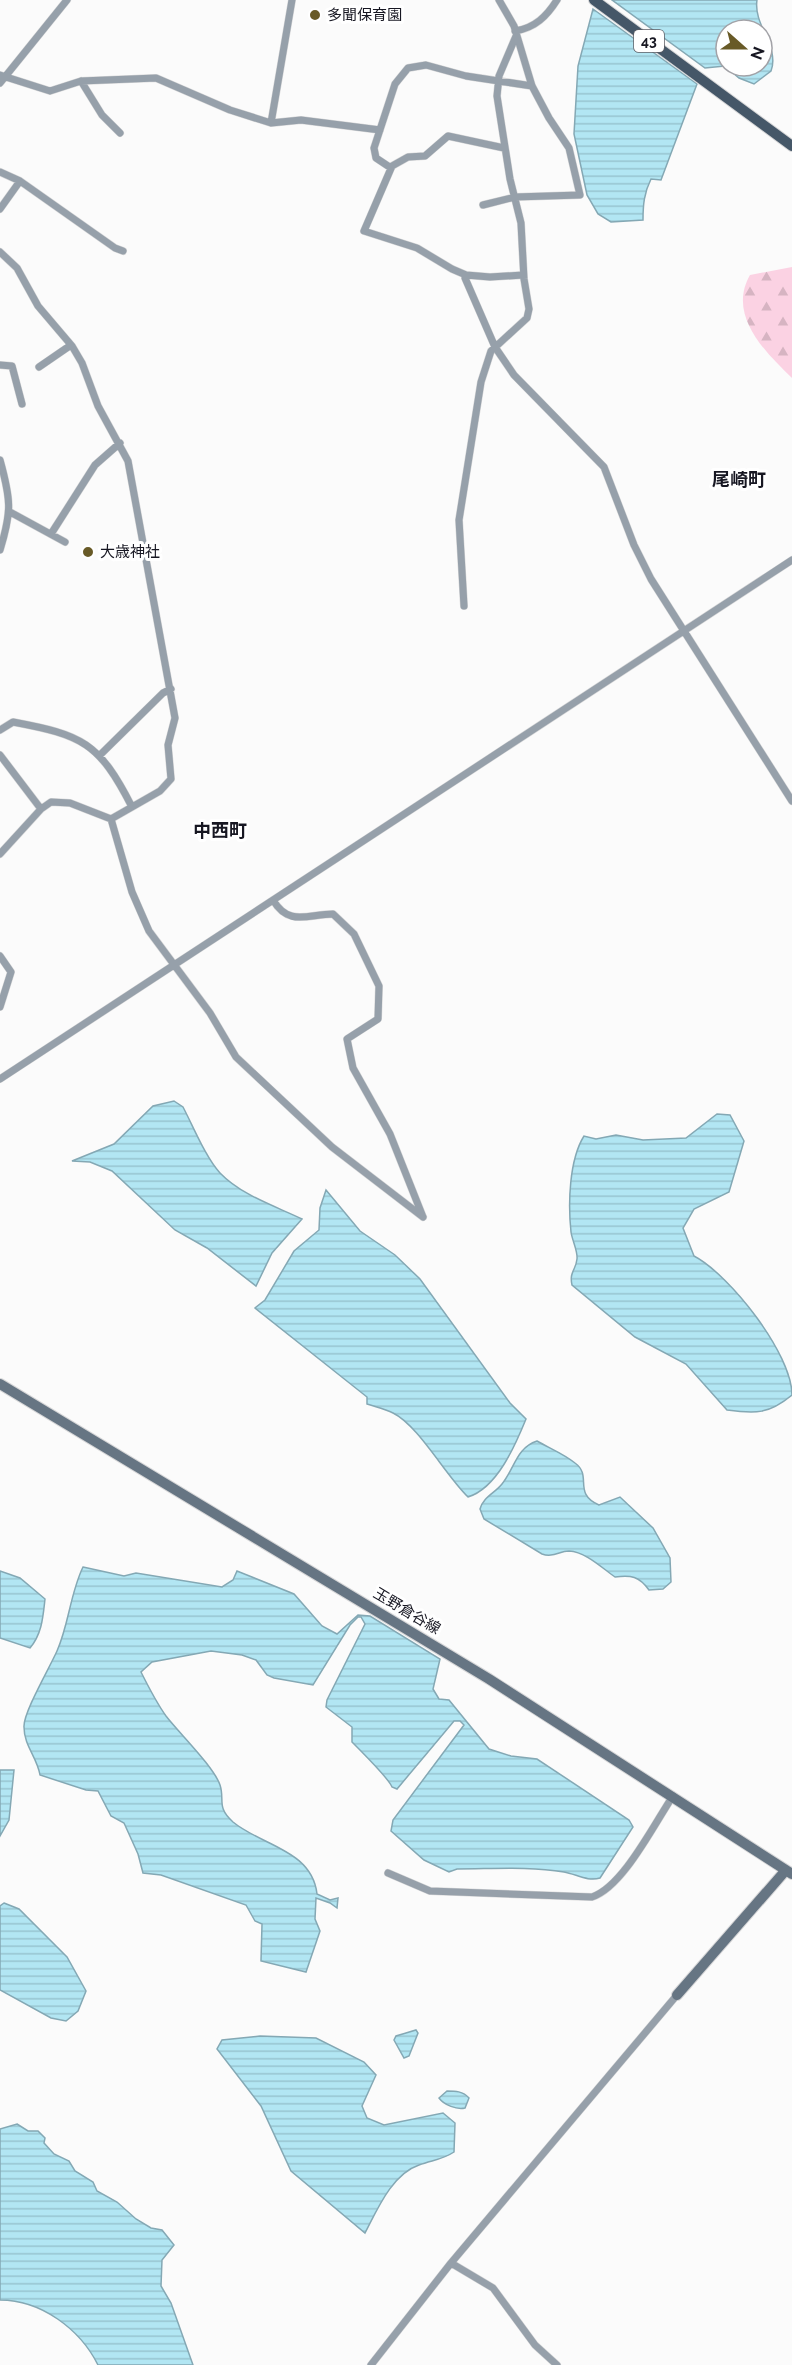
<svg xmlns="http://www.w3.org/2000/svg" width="792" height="2365" font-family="Raleway,'Noto Sans JP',sans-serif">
  <defs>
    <pattern id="forest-firs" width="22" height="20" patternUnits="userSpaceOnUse" patternTransform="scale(1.5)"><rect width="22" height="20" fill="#fbd2e3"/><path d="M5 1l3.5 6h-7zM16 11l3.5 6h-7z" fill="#d6b4c2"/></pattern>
    <pattern id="water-rules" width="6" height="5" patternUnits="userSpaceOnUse" patternTransform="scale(1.5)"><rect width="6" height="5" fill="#b2e6f3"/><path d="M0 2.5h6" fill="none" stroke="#98c5d0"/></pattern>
  </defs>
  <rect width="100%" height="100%" fill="#fbfbfb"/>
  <path fill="url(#forest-firs)" d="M 792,267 L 792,378 C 765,352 727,315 750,275 Z"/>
  <path fill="url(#water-rules)" stroke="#84a8b4" stroke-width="1.5" fill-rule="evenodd" d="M 612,0 L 757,0 C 753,25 780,47 771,71 L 754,84 L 739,78 L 725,66 L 705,68 ZM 726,30 L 762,30 L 762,66 L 726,66 Z
    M 593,9 L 697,84 L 661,180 L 651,179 C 644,193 643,205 643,220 L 611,222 L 598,214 L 587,195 L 574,134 L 578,66 Z
    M 174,1101 L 183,1107 C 193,1126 206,1158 220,1173 C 241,1195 275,1206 302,1219 L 272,1253 L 256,1286 L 207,1248 L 175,1230 L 112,1171 L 90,1162 L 72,1161 L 114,1144 L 153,1106 Z
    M 717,1114 L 730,1115 L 744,1141 L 729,1192 L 694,1209 L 683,1228 L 694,1256 C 730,1275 792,1354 792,1395 C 769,1414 756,1414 727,1410 L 686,1364 L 635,1337 L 572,1285 C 569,1272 576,1270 577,1259 C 578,1251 572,1240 571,1232 C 568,1204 569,1160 584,1136 L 596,1139 L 616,1135 L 643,1140 L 686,1138 Z
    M 326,1190 L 360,1231 L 395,1255 L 420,1279 L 510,1403 L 526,1419 C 515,1446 497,1488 468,1497 C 446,1476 418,1425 393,1413 C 385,1409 376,1407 367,1404 L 367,1397 L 255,1308 L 265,1300 L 294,1251 L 319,1230 L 320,1208 Z
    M 537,1441 C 549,1448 564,1454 575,1463 C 593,1476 572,1493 599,1505 L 620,1497 L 653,1528 L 670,1558 L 671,1582 L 663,1589 L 649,1590 C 639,1576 631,1575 615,1577 C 602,1568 586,1552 569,1551 C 559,1551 553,1558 542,1554 L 484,1519 L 480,1509 C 483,1497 495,1493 502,1484 C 515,1468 516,1448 537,1441 Z
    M 83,1567 L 124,1576 L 136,1573 L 222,1587 L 233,1580 L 237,1571 L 294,1594 L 322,1626 L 337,1634 L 358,1615 L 370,1616 L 440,1659 L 433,1689 L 439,1699 L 449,1700 L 489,1749 L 511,1756 L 537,1759 L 629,1820 L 633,1827 L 600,1878 C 588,1882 576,1874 564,1872 C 529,1866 493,1869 457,1869 L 449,1872 L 424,1860 L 391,1831 L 393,1820 L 464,1725 L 460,1721 L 454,1721 L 397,1789 L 392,1787 C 389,1779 360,1750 352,1742 L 352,1727 L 326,1707 L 327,1700 L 365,1624 L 361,1617 L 358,1617 L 350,1625 L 313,1685 L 274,1678 L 267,1675 L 256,1660 L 242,1655 L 211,1651 L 152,1662 L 141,1672 C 148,1686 156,1702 166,1716 C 179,1733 214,1767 220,1785 C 225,1800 216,1807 233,1822 C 262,1846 312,1850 317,1894 L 330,1900 L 338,1898 L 337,1908 L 330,1903 L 316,1898 L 315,1919 L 320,1931 L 306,1972 L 261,1961 L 262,1924 L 255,1921 L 246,1905 L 161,1875 L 143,1873 L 138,1854 L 124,1823 L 111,1816 L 98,1791 L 86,1790 L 40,1775 C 37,1757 24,1746 24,1727 C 23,1713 50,1667 57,1651 C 69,1624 70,1594 83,1567 Z
    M 0,1571 L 20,1578 L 45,1599 C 43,1617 42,1634 30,1648 L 0,1638 Z
    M 0,1770 L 14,1770 L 9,1820 L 0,1836 Z
    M 4,1903 L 19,1909 L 67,1957 L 86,1991 L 78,2011 L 66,2021 L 51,2018 L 0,1990 L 0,1906 Z
    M 416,2030 L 418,2033 L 409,2056 L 404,2058 L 394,2040 L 396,2036 Z
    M 260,2036 L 316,2038 L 364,2062 L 376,2075 L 362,2106 L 367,2118 L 384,2125 L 443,2113 L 455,2123 L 454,2152 C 442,2160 432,2160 419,2165 C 392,2174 377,2210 365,2233 L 291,2171 L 261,2106 L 217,2049 L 222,2040 Z
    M 447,2091 C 455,2091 463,2091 469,2098 L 465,2108 C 457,2110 444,2105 439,2098 Z
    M 17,2124 L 28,2131 L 38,2131 L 45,2138 L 44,2143 L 54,2154 L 69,2161 L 75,2171 L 93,2182 L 97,2191 L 117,2202 L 136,2219 L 151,2228 L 162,2230 L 174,2245 L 162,2260 L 161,2286 L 171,2303 L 193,2365 L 98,2365 C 80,2329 41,2300 0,2300 L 0,2129 Z"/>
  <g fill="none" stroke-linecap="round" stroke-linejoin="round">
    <g stroke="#d7d7d8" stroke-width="8">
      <path id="street" d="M 515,31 C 535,28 547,16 557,0
        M 0,75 L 50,91 L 81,81 L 156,78 L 230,110 L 271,123 L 301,120 L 380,130
        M 81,81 L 102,115 L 120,133
        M 0,83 L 67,0
        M 271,123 L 292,0
        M 504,148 L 448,136 L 425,156 L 408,157 L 392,166 L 364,231 L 417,248 L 452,269 L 466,275 L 490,277 L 523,275
        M 391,168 L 376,158 L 374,148 L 395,84 L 408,68 L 426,65 L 466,76 L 532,86
        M 0,172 L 20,181 L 115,248 L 123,251
        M 483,205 L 515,197 L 580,195 L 569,148 L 549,118 L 532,86 L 514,26 L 499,0
        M 0,209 L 20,181
        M 0,252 L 17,268 L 38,306 L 72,346 L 82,363 L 98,406 L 128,461 L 175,718 L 168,745 L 171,779 L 160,791 L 111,819
        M 466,275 L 465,278 L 495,347 L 514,375 L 604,467 L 634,545 L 651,579 L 792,801
        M 0,365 L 12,366 L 22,404
        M 39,367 L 71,345
        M 0,460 C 11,500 12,511 0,550
        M 10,512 L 65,542
        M 51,534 L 95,465 L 120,443
        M 464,606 L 459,520 L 481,382 L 491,351 L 527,318 L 529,309 L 524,279 L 521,223 L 510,179 L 497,96 L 499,76 L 516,36
        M 0,730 L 13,722 C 82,735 99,742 132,807
        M 0,755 L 41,809
        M 99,756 L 163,693 L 171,689
        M 0,854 L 41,809 L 51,802 L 70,803 L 111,819 L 132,892 L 149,931 L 210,1013 L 236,1057 L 332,1147 L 423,1217
        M 273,900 C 289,927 308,914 333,914 L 354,934 L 379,986 L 378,1019 L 347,1039 L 353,1068 L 390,1134 L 423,1217
        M 0,956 L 11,972 L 0,1007
        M 0,1079 L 792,560
        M 388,1873 L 430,1891 L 592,1897 C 623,1887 654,1824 673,1796
        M 451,2263 L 493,2288 L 535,2345 L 557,2365
        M 371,2365 L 451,2263 L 677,1995"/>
    </g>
    <g stroke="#d7d7d8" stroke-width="12">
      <path id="secondary" d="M 0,1384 L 489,1679 L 792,1874
        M 677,1995 L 786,1870"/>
    </g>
    <g stroke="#d7d7d8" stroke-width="12">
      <path id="primary" d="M 594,0 L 792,146"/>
    </g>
    <use href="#street" stroke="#96a0aa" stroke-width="7"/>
    <use href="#secondary" stroke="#667583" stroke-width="10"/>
    <use href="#primary" stroke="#455768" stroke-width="10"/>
  </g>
  <g fill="#685a27" stroke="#fff" stroke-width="2">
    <circle cx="315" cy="15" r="6"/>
    <circle cx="88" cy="552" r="6"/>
  </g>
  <g text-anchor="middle" stroke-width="6" stroke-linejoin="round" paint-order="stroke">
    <rect fill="#fff" stroke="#5d5d64" stroke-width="1.5" x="634" y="30" width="30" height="22" rx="4.5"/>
    <g font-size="14" font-weight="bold" fill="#171722">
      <text x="649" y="46">43</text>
    </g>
    <g font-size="15" fill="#171722" stroke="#fff" text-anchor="start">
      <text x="327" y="20">多聞保育園</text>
      <text x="100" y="557">大歳神社</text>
    </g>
    <g font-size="15" fill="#171722" stroke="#fff">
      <text transform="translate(407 1611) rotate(31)" y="5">玉野倉谷線</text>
    </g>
    <g font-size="18" font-weight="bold" fill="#171722" stroke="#fff">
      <text x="739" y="486">尾崎町</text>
      <text x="220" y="837">中西町</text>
    </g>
  </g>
  <g transform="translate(744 48) rotate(111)"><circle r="28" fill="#ffffff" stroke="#a2a2a7" stroke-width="1.5"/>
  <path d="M0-4.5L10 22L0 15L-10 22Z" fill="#685a27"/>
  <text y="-9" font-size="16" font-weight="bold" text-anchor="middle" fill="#171722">N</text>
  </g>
</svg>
